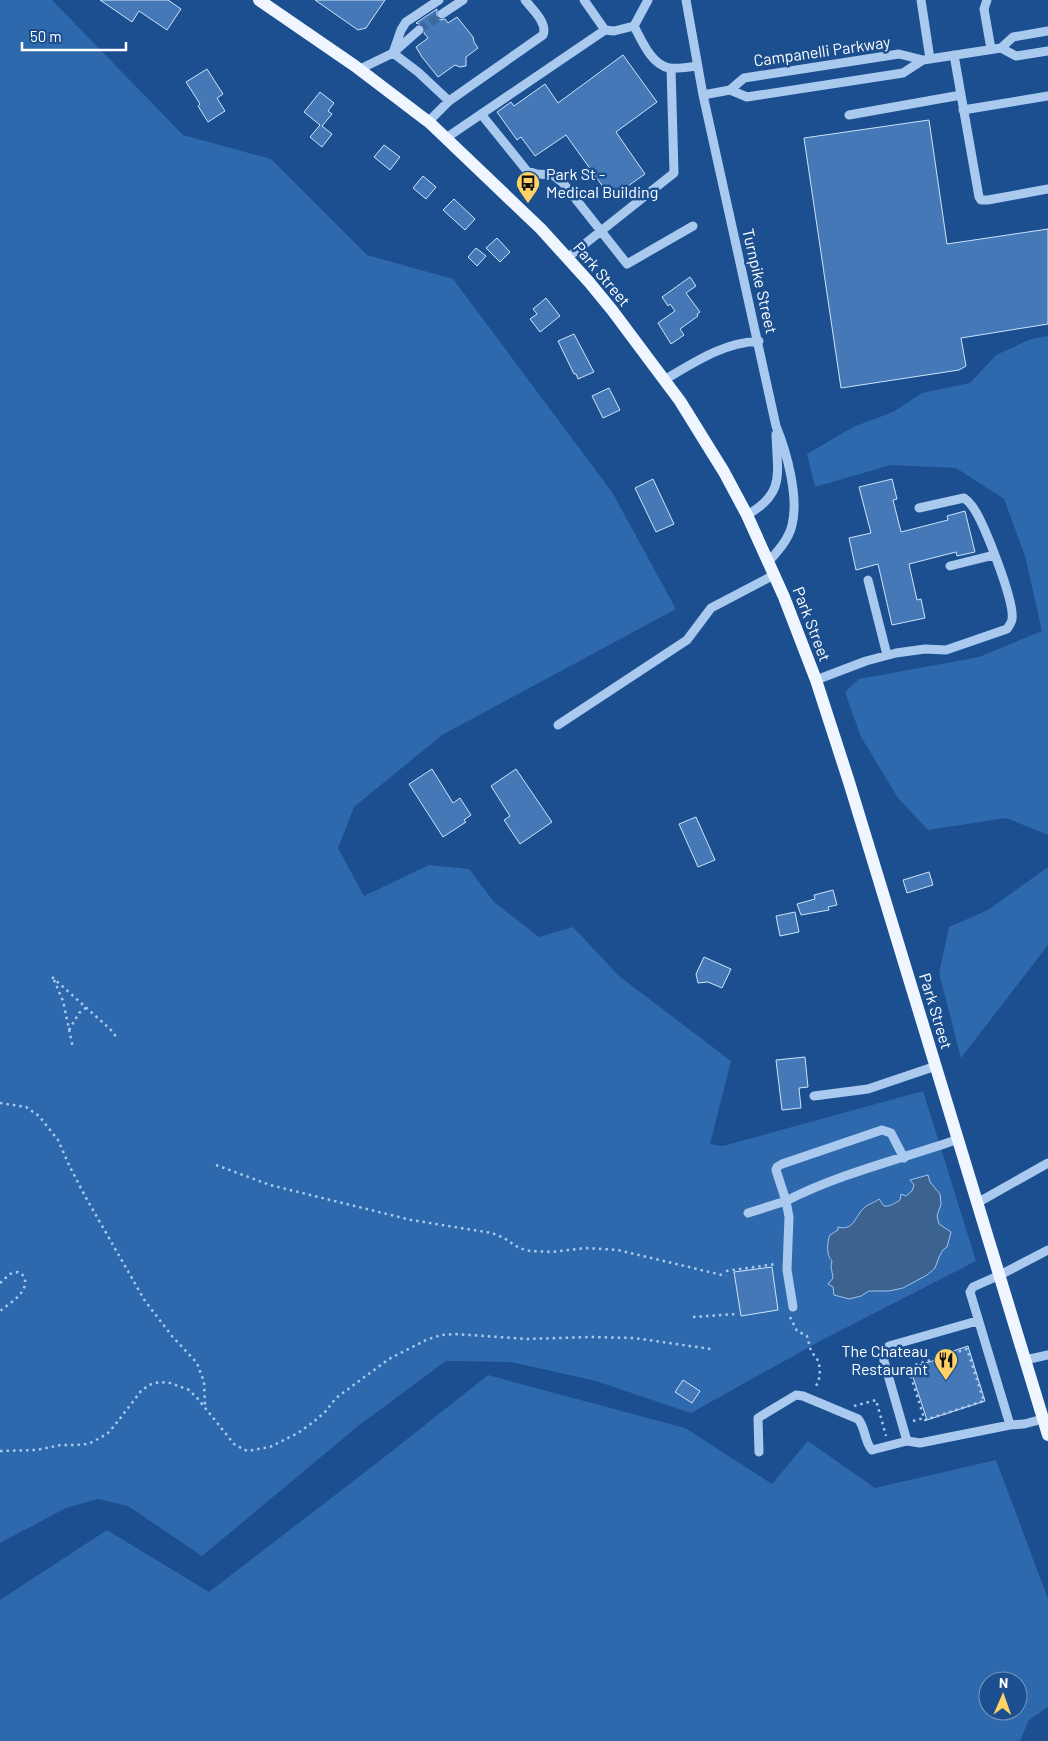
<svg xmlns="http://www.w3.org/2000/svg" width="1048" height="1741" font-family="Barlow,sans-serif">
  <rect width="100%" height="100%" fill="#1b4f8f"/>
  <path fill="#2e69ad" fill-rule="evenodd" d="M 0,0 L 52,0 L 183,135 L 271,159 L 367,255 L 453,279 L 612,492 L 676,609 L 442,735 L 354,807 L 338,848 L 364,896 L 429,865 L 469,869 L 494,902 L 539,937 L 573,927 L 619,976 L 731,1061 L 710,1144 L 723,1146 L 923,1091 L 976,1261 L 822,1340 L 691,1413 L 596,1381 L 511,1362 L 446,1361 L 358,1426 L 202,1556 L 128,1506 L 98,1499 L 66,1508 L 0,1543 Z
    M 1048,336 L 1048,835 L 1006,818 L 928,830 L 898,798 L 861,737 L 845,692 L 859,679 L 979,657 L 1042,631 L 1025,556 L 1004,499 L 956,468 L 891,465 L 815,487 L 807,454 L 853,427 L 893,412 L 922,393 L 970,383 L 996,355 L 1031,339 Z
    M 1048,867 L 1048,945 L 961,1058 L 939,973 L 949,927 L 988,910 Z
    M 488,1375 L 685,1428 L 772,1484 L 808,1441 L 875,1488 L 996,1460 L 1048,1599 L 1048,1707 L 1029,1720 L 1020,1741 L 0,1741 L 0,1600 L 107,1530 L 209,1592 L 382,1459 ZM 988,1681 L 1018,1681 L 1018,1711 L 988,1711 Z"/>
  <path fill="#3c6290" stroke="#9cc4f0" d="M 928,1175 L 930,1182 L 940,1194 L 941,1204 L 937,1216 L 939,1224 L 951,1232 L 947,1247 L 943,1250 L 939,1257 L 935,1268 L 927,1275 L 903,1288 L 889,1291 L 869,1291 L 861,1296 L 849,1299 L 834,1295 L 833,1287 L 828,1284 L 833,1278 L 831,1266 L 832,1261 C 826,1255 827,1242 830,1235 L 838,1230 L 838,1227 C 856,1232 855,1212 868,1205 C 872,1203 875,1202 879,1199 L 884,1206 C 890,1207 895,1203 900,1200 L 901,1194 L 906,1196 L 912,1191 L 914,1185 L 910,1180 Z"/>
  <path fill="#4478b7" stroke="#cfe3fa" d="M 100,0 L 168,0 L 181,9 L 167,30 L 139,11 L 132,22 Z
    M 315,0 L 385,0 L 366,28 L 358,30 Z
    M 437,9 L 437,18 L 440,20 L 445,19 L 448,23 L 457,17 L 473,37 L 474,42 L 478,48 L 466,57 L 466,66 L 460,67 L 455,65 L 438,77 L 422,57 L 416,47 L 428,38 L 424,33 L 424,26 L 416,23 Z
    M 623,55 L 657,102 L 616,132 L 645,174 L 611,198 L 566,135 L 535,156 L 521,137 L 517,140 L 497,112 L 511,102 L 514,106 L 545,84 L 558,103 Z
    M 207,69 L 223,94 L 217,98 L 225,111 L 208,122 L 198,106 L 200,104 L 186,82 Z
    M 320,92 L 334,103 L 328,111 L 332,114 L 322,126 L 332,134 L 322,147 L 310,137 L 320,125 L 304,112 Z
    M 929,120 L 947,244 L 1048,229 L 1048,324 L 961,338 L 966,366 L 959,370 L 841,388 L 804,138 Z
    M 384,145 L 400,157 L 390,170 L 374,157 Z
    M 423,176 L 436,187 L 426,199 L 413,188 Z
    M 454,199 L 475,219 L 465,230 L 443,210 Z
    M 497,238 L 510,252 L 500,262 L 486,248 Z
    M 476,248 L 486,256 L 477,266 L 468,257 Z
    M 690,277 L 696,286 L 686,293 L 700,312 L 697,314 L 698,316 L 680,329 L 684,335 L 671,344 L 658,323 L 675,311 L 670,304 L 668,306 L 662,297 Z
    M 546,298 L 560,316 L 540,332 L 530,319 L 537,314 L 533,309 Z
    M 574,334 L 594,372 L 578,379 L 576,374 L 574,374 L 558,341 Z
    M 609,388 L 620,410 L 603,418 L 592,396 Z
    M 653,479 L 674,524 L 656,532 L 635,488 Z
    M 892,479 L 897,499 L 893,500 L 901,532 L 948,520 L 947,516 L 965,511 L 975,552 L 957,556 L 956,552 L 909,564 L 917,600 L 921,599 L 925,618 L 892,625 L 878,564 L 856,570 L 849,538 L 871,533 L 859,487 Z
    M 432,769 L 453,803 L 460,798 L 471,815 L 464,820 L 466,822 L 443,837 L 409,784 Z
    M 516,769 L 552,822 L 520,844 L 504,820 L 510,816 L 491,786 Z
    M 696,817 L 715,860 L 698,867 L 679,824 Z
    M 929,872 L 933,885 L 907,893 L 903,880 Z
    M 833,890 L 837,905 L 828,907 L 829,910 L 801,915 L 797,904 L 815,899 L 814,895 Z
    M 795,912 L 799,932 L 780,936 L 776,916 Z
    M 704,957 L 731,969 L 722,988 L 708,982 L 698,983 L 696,974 Z
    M 805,1057 L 808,1087 L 799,1088 L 801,1108 L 782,1110 L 776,1060 Z
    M 772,1267 L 778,1310 L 741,1316 L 734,1272 Z
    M 968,1346 L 985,1401 L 927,1420 L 910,1368 L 945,1357 L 944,1354 Z
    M 683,1380 L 700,1391 L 692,1403 L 675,1392 Z"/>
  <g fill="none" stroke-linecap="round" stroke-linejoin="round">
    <path stroke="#3d69a0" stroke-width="9" stroke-dasharray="9 4.5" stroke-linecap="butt" d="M 419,30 L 442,14"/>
    <path stroke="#a9c9ee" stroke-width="2.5" stroke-dasharray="2.5 4" stroke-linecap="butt" d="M 52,977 L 110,1029 L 118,1039
      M 54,980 L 63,1001 L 73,1048
      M 69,1030 L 79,1013 L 86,1008
      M 0,1103 L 26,1107 L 39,1116 L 58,1140 L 69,1165 L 85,1196 L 145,1301 L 172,1336 L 197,1363 L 204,1382 L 205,1406
      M 216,1165 L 270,1185 L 411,1220 L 492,1233 L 504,1238 L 519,1248 L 530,1251 L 552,1252 L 586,1248 L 618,1250 L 726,1276
      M 726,1271 L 776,1264
      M 0,1283 L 10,1274 L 18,1272 L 24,1276 C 30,1292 11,1302 0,1311
      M 693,1317 L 737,1314
      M 790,1317 L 797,1331 L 807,1336 L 811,1351 L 819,1362 L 820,1376 L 815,1389
      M 854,1406 L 876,1400 L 886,1436
      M 913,1421 L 924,1418 L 925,1420 L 984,1401 L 967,1349 L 908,1367 L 924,1418
      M 0,1451 L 36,1450 L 61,1445 L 76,1445 L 88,1444 L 98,1439 L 107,1434 L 115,1425 L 141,1391 L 149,1385 L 159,1382 L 170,1383 L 189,1390 L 198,1399 L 234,1444 L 247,1451 L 270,1447 L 298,1433 L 312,1423 L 325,1412 L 336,1398 L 389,1359 L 426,1340 L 441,1335 L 455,1334 L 528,1339 L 590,1337 L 634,1338 L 711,1349"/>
    <path stroke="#a9c9ee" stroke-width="9" d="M 439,0 L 406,22 L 401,30 L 393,53 L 418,72 L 449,101
      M 584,0 L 605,30 L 614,31 L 634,26 C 642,41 651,64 669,68 C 678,69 689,67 697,66
      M 686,0 L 703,95 L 776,426 C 787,453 799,497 792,525 C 789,539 778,551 769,561
      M 921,0 L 930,59
      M 987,0 L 984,9 L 991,49
      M 442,14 L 463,0
      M 634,26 L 648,0
      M 1001,48 L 1013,37 L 1048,31
      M 954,55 L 979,197 L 981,200 L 988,200 L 1048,189
      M 360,69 L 393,53 L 419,30
      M 730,90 L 747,97 L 903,73 L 923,60
      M 703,95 L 730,90 L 744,78 L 899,54 L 923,60 L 1001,48 L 1016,56 L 1048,51
      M 963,110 L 1048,96
      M 481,114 L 527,171 L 537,174 L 553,175 L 563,183 L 627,264 L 693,226
      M 849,115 L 961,95
      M 428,122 L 449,101 L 543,35 C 548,23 532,9 525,0
      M 446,138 L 605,30
      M 567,258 L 674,173 L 671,68
      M 664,380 C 695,362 722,343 759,341
      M 747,515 C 786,493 777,473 776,434
      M 950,566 L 994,555
      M 868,580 L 887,655
      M 816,680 L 866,661 L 896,653 L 925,649 L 946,650 L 1007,629 C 1009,626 1012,622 1012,619 C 1015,602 983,520 972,506 C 970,503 967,500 964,498 L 919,508
      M 558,725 L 687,640 L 711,608 L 774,575
      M 814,1096 L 868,1089 L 936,1066
      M 977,1203 L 1048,1163
      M 748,1213 L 786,1201 L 776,1170 L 777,1167 L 782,1164 L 882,1130 L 891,1133 L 904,1158
      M 793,1307 L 787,1270 L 789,1217 L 786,1201 C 841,1173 901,1159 959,1139
      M 977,1321 L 889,1346 L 884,1352 L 884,1361 L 907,1441 L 920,1443 L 1010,1425 L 1024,1424 L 1043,1419
      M 1025,1360 L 1048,1355
      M 1010,1425 L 970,1292 L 973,1287 L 1000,1275 L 1048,1250
      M 759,1452 L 758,1418 L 796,1395 L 803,1396 L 858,1419 C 866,1428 864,1442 872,1450 L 907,1441"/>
    <path stroke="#f0f6ff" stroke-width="12" d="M 259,0 L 355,66 L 430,123 L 541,229 L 589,282 L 612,310 L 680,401 L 724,472 L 747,515 L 784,597 L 816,680 L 849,782 L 1048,1435"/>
  </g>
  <defs>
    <g id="bus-pin" transform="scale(1.25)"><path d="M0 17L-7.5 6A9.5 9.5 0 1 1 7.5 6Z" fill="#ffd166" stroke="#1b4f8f"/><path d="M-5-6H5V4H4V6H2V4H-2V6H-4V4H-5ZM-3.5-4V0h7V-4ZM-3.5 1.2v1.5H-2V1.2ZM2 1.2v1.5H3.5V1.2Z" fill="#111"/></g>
    <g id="restaurant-pin" transform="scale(1.25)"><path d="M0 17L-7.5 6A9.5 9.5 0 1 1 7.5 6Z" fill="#ffd166" stroke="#1b4f8f"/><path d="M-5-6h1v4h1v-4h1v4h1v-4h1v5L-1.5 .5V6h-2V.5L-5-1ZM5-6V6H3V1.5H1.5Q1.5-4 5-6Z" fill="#111"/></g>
  </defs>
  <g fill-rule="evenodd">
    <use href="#bus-pin" x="528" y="183"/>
    <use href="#restaurant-pin" x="946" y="1360"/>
  </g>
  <g text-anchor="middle" stroke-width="5" stroke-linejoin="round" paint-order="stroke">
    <g font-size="16" fill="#fff" stroke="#1b4f8f">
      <text transform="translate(822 51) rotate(-8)" y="6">Campanelli Parkway</text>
      <text transform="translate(602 274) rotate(50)" y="6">Park Street</text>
      <text transform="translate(760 281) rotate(77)" y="6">Turnpike Street</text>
      <text transform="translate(812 624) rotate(69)" y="6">Park Street</text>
      <text transform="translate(936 1011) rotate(73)" y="6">Park Street</text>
    </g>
    <g font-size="16" fill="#fff" stroke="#1b4f8f" text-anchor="start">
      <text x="546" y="180">Park St -<tspan x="546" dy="18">Medical Building</tspan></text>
      <text x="928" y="1357" text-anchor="end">The Chateau<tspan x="928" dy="18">Restaurant</tspan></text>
    </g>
  </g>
  <g transform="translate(1003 1696) rotate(2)"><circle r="24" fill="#1b4f8f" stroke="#7695bc"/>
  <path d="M0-4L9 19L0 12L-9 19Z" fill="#ffd166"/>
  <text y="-8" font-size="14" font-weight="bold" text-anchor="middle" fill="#ffffff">N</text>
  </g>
  <path d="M22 42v8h104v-8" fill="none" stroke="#ffffff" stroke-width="2.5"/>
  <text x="30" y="42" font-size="15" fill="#ffffff" stroke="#1b4f8f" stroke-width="4" paint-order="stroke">50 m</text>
</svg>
